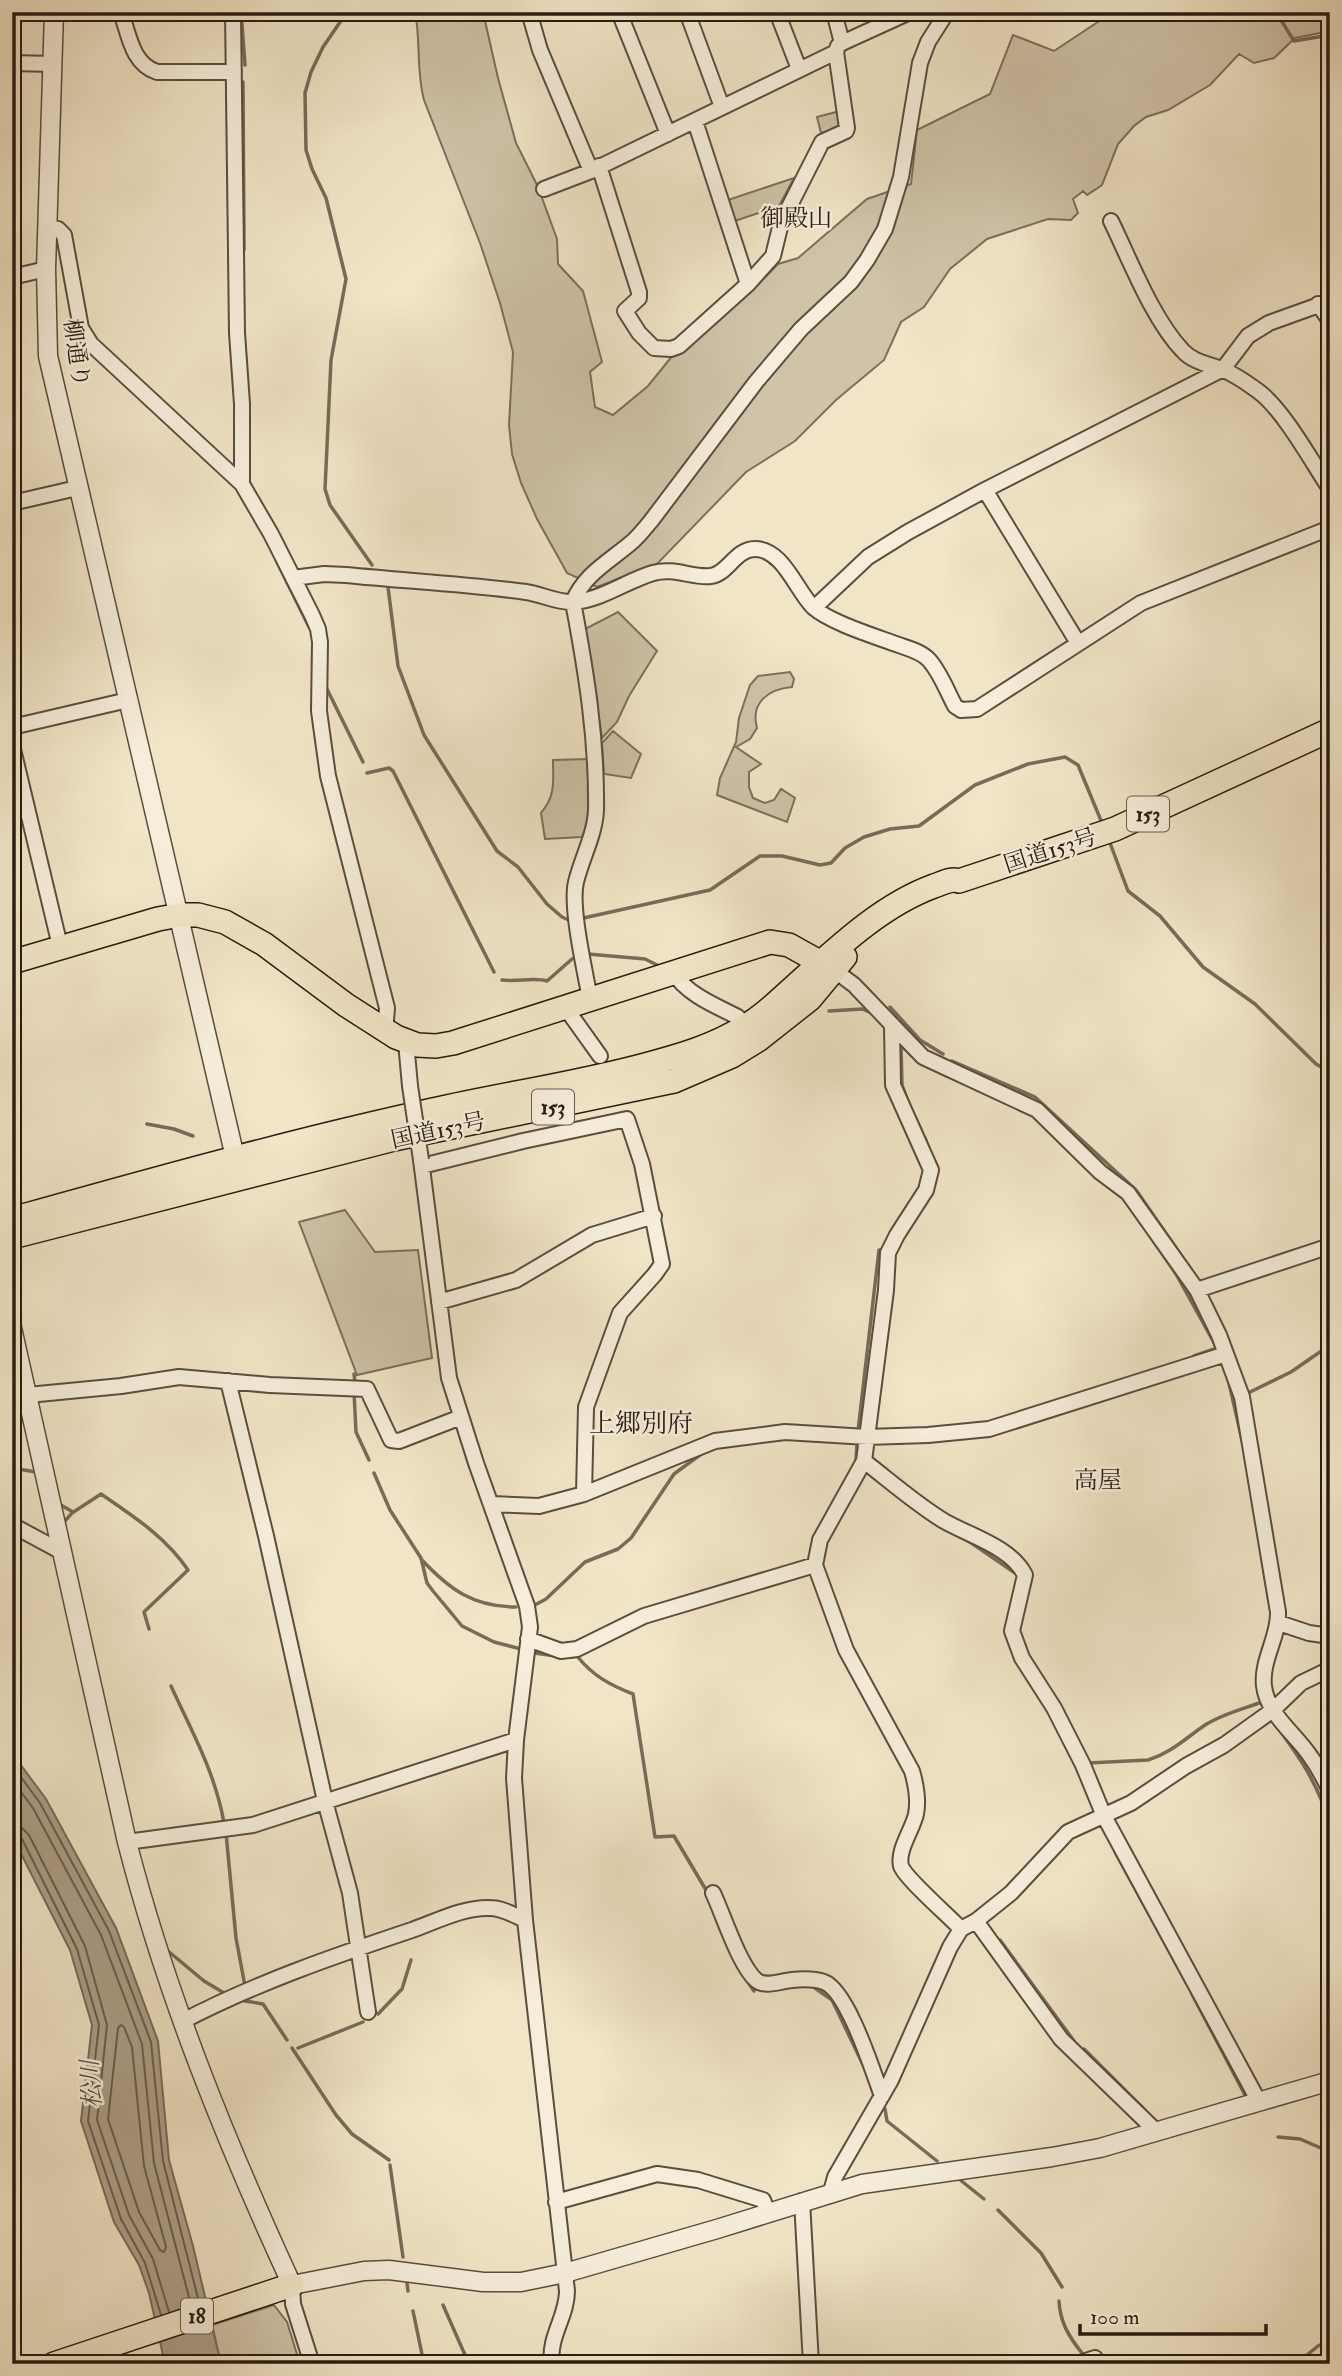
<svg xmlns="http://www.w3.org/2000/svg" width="1342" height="2376" font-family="'IM FELL Double Pica','Noto Serif JP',serif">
  <rect width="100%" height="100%" fill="#f1e5c7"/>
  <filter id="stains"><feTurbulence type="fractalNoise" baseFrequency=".00286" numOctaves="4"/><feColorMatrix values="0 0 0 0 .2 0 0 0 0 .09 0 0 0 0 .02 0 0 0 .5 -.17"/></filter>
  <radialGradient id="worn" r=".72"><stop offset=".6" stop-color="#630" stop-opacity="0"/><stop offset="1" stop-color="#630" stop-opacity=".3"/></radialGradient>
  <path fill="#cfc3a8" stroke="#7c6f5e" stroke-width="2" d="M 415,12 L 483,12 L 498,78 L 516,143 L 538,187 L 557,239 L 558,264 L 583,291 L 602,362 L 590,372 L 595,407 L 613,415 L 648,386 L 673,355 L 754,289 L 778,264 L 798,258 L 867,199 L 911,184 L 917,130 L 990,94 L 1013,35 L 1054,51 L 1113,12 L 1330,12 L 1330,31 L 1295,38 L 1274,58 L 1254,63 L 1239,54 L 1210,85 L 1168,110 L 1146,117 L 1134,126 L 1118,144 L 1102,185 L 1087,195 L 1083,191 L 1073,199 L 1078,213 L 1071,220 L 1048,219 L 987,239 L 950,269 L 924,307 L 901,322 L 884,360 L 836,400 L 795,441 L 746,472 L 657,564 L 597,587 L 567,573 L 537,519 L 521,483 L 512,454 L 509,425 L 513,352 L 500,303 L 480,243 L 424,100 C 416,71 421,41 415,12 Z
    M 840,111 L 844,127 L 821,133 L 817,117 Z
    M 794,178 L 779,206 L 732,222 L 725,201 Z
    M 618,612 L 657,651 L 629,696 L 617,722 L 602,738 L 585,629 Z
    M 790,672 L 794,679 L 792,687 C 768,689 750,703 757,728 L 750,739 L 736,747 L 761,764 L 749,772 L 749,787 L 753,798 L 765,803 L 774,800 L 781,789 L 795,798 L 787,822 L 717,795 L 720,778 L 736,742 L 739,718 L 750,685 L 758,676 Z
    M 613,731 L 641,754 L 631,778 L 604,774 L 602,743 Z
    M 589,759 L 588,821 L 582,837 L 545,839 L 541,813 C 556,795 553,782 553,760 Z
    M 345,1210 L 375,1252 L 418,1250 L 432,1358 L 357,1375 L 299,1222 Z
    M 274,2305 L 287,2322 L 300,2364 L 221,2364 L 212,2325 Z"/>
  <path fill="#ada08a" stroke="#786b5a" stroke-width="2" d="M 12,1753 L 46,1799 L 116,1928 L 158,2041 L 169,2160 L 193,2246 L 221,2364 L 165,2364 L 149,2293 L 139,2265 L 114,2222 L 81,2121 L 92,2025 L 70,1950 L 12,1836 Z"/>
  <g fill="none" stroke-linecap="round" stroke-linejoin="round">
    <path stroke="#6a5e4e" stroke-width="2" d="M 12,1765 L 40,1803 L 109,1931 L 151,2042 L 163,2161 L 199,2302
      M 12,1780 L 33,1808 L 101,1935 L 142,2044 L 154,2163 L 191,2305
      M 12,1826 L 22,1828 L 29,1835 L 85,1946 L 107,2025 L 97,2120 L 129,2215 L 153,2259 L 169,2312
      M 12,1835 L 22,1839 L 77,1949 L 99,2025 L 88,2121 L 121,2219 L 145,2263 L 161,2315
      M 121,2025 L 124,2027 L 132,2047 L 144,2166 L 166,2247 L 164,2252 L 160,2250 L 139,2212 L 108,2119 L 118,2028 Z"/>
    <path stroke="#786b5a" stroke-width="3.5" d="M 241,12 L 245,65
      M 347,12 L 323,47 L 311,72 L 305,93 L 306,150 L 312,169 L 326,198 L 346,279 L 331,360 L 325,489 L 330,505 L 372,565
      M 1276,12 L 1294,41 L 1330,35
      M 243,82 L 244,250
      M 276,560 L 309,627
      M 388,587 L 398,666 L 424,735 L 497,851 L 518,867 L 547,904 L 562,917 L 571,921
      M 327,689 L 363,762
      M 367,773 L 389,768 L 393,771 L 494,972
      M 1110,843 L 1128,891 L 1160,916 L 1203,967 L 1255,1004 L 1316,1064 L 1330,1072
      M 579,919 L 710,890 L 760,856 L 782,856 L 820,865 L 831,863 L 845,848 L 864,837 L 890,829 L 919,826 L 975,785 L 1028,764 L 1065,757 L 1078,765 L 1102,823
      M 588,954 L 645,959 L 661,967
      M 502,980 C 517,982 535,977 547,981 L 572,959 L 577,957
      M 890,1007 L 920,1040 L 943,1054
      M 829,1011 L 862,1009 L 872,1013
      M 901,1044 L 902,1085 L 909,1104
      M 902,1046 L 912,1056
      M 952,1061 L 1035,1097 L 1136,1190 L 1199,1281
      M 923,1064 L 947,1076
      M 915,1117 L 921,1130
      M 147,1124 L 174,1129 L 193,1136
      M 12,1135 C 21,1123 20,1113 20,1099
      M 925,1138 L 935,1165
      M 1148,1233 L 1176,1274 L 1217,1348 L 1194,1356
      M 354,1374 L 355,1382
      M 1228,1379 L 1242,1440
      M 354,1392 L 356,1432 L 369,1460
      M 1246,1394 L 1291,1372 L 1330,1345
      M 858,1431 L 879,1250
      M 856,1460 L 857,1443
      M 12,1468 L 36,1472
      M 374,1473 L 390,1510 L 421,1558 L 427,1583 L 433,1591 L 462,1626 L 494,1642 L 521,1649
      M 61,1505 L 73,1512
      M 64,1522 L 72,1513 L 101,1494 C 133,1516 166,1537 188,1570 L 144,1612 L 149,1629
      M 967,1540 L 1018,1575
      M 1261,1551 L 1269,1602
      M 421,1559 C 449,1589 473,1607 516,1607
      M 533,1606 L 546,1599 L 585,1562 L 618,1549 L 631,1538 L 674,1474 L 704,1452
      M 534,1653 L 556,1656
      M 571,1657 L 577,1656 C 593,1676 610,1685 633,1694 L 655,1837 L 674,1836 L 706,1890
      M 171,1686 C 192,1732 215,1772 224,1823
      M 1275,1724 C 1301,1759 1316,1781 1330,1823
      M 1088,1763 L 1148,1760 C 1171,1753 1186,1738 1205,1725 C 1222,1714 1243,1709 1262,1702
      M 226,1833 L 236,1938 L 245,1986
      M 1115,1852 L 1187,1984
      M 1000,1940 L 1074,2041
      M 168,1951 L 204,1981 L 224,1993
      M 746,1979 L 754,1991
      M 812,1986 L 832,2000 L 868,2075
      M 1192,1994 L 1245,2095
      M 245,2001 L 263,2004 L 287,2040
      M 378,2014 L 402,1989 L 411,1960
      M 292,2048 L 336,2115 L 352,2134 L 389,2160
      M 298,2048 L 363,2022
      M 1084,2049 L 1144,2109
      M 885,2109 L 887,2121 L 937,2161
      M 1278,2137 L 1300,2139 L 1330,2152
      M 390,2165 L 403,2257
      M 959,2179 L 984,2199
      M 998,2210 L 1041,2253 L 1062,2287
      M 407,2283 L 408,2291
      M 1059,2301 C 1060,2322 1069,2337 1082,2353
      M 443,2305 L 469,2364
      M 413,2311 L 424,2364
      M 1296,2364 L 1318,2346 L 1330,2340"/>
    <g stroke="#5a4e40" stroke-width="18">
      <path id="minor" d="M 121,12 C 129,35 132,64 157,72 L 234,72
        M 233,12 L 237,333 L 242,404 L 242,484
        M 529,12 L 540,50 L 591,171
        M 619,12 L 668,134
        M 687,12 L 722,107
        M 777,12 L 799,69
        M 834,12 L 842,43
        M 12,63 L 52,64
        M 599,166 L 639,292 L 639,298 L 625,311 L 639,333 L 654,348 L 671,349 L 679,346 L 748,284 L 695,121
        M 544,189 L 591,171 L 836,52 L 838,46 L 842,43 L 910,12
        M 1111,221 C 1130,260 1153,320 1183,351 C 1193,362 1208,364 1221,369 C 1233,373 1247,383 1258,391 C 1283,409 1312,462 1330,489
        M 47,227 L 58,229 L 64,235 L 81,328 L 91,344 L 242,484 L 271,534 L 312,615 L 318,629 L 320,642 L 319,711 L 328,776 L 387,1008 L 386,1020 L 380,1028
        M 12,277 L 46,269
        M 748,284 L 773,256 L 781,223 L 822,142 L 846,131 L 847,128 L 836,52
        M 1318,304 L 1330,321
        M 12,503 L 77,488
        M 293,578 L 324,574 L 346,575 C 406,581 467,584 526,592 C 541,594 558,603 573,602 C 602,600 626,581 653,573 C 674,567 692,578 711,576 C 728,574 735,549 755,549 C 783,549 796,590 813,607 C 829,622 874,636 896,644 C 906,648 921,651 929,660 C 940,672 947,691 955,706 L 961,710 L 977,709 L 1141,603 L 1330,528
        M 814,608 L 868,557 L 908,532 L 985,490
        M 1078,643 L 985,490 L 1223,369 L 1248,336 L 1269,323 L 1330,301
        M 12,727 L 128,700
        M 12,745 L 60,946
        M 834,970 L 854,985 L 923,1057 L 1037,1110 L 1100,1172 L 1128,1193 L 1197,1290 L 1219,1335 L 1242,1397 L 1278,1612 C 1279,1637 1261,1660 1264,1686 C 1267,1713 1293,1732 1308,1753 C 1317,1765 1324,1778 1330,1791
        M 673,972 C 686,994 716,1006 738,1017
        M 590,999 C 585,971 570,907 576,882 C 582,857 595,835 596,810 C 597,738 586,671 573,602 C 584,574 610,561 632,542 C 639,536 645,528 651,521 L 756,382 L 801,329 L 851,282 L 867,260 L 885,229 L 901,177 L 920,63 L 928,42 L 947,12
        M 565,1007 L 600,1056
        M 892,1027 L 893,1085 L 931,1170 L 926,1190 L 897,1235 L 888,1253 L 886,1290 L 864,1461 L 820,1540 L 815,1565 L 846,1650 L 912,1771 C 916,1785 919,1799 916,1814 C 913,1829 897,1850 901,1866 C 905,1878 950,1917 961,1929
        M 406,1042 L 410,1086
        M 421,1160 L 449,1378 L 476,1463 L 527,1606 L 530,1627 L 516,1740 L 514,1778 L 525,1920 L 567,2291 C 567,2317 548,2337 552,2364
        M 422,1166 L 523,1141 L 627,1119 L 642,1164 L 662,1264 L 655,1274 L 620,1313 L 586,1407 L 584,1494
        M 1197,1290 L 1330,1246
        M 439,1302 L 516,1280 L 592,1235 L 654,1216
        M 228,1381 L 266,1536 L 325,1801 L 350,1893 L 368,2012
        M 28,1395 L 121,1386 L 179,1377 L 270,1385 L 367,1389 L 391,1440 L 399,1441 L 461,1417
        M 864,1461 C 890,1481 916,1504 944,1521 C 970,1536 1011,1547 1025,1575 L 1012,1631 L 1022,1658 L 1054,1708 L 1083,1765 L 1104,1816 L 1258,2100
        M 492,1504 L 539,1506 L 584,1494 L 715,1441 L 785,1432 L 867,1437 L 928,1435 L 989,1429 L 1226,1354
        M 12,1525 L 62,1552
        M 1279,1623 L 1309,1633 L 1330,1636
        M 528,1639 L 561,1651 L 577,1649 L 644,1616 L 815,1565
        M 127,1842 L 253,1825 L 516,1740
        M 713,1893 C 723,1914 739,1965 756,1980 C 765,1988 780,1981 792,1980 C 801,1979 815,1979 824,1982 C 848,1991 873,2072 882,2096
        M 976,1921 L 1061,2039 L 1156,2131
        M 183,2021 C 256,1983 334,1956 412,1930 C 437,1921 464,1907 490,1908 C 502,1908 514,1915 525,1920
        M 831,2192 L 835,2177 L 891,2080 L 950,1947 L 961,1929 L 976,1921 L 1011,1893 L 1068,1832 L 1131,1803 L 1186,1766 L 1224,1745 L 1273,1710 L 1301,1683 L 1330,1669
        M 802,2201 L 811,2364
        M 556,2202 L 657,2174 L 698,2180 L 763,2200 L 768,2213
        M 292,2285 L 293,2304 L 312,2364
        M 1077,2364 L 1095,2358 L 1098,2364"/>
    </g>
    <g stroke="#5a4e40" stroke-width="21">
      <path id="tertiary" d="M 54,12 L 46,269 L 48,356 L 238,1170
        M 12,1328 L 127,1842 C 166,1994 226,2142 292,2285 L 364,2271 L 389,2270 L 483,2282 L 521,2282 L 565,2273 L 717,2229 L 862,2184 L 1052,2157 L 1100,2148 L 1330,2081"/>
    </g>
    <g stroke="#281b13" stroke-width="26">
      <path id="primary" d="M 54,2364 L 292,2285"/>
    </g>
    <g stroke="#281b13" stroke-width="26">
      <path id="trunk" d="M 12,962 L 158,919 L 180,915 L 198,915 L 225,922 L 264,944 L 346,1005 L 396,1037 L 417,1045 L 436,1046 L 453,1043 L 770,942 L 789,945 L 832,969
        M 12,1219 C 152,1180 291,1141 433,1110 C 503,1094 575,1084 645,1065 C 679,1056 714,1046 744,1027 C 764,1016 780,999 797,984 C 838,947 882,905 934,886 C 943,883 951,878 959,881 L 1115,829 L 1330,730
        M 12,1237 L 394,1139 L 674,1081 L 732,1056 L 758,1040 L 810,999 L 845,957"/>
    </g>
    <use href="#minor" stroke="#f6eedb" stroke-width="14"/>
    <use href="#tertiary" stroke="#f6eedb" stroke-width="18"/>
    <use href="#primary" stroke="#f1e5c7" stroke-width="23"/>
    <use href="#trunk" stroke="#f1e5c7" stroke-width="23"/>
    <g stroke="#5a4e40" stroke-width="18" stroke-linecap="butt">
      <path id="minor-bridge" d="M 410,1086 L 421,1160"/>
    </g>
    <use href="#minor-bridge" stroke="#f6eedb" stroke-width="14"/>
  </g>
  <g text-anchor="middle" stroke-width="5" stroke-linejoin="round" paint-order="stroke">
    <g fill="#f6eedb" stroke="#665a4f" stroke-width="2">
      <rect x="1127" y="796.5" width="42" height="35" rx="5"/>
      <rect x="532" y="1089.5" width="42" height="35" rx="5"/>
      <rect x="181" y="2298.5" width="32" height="35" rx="5"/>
    </g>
    <g font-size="21" font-weight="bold" fill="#281b13">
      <text x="1148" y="821">153</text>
      <text x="553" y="1114">153</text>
      <text x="197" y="2323">18</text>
    </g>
    <g font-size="23" fill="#281b13" stroke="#f6eedb">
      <text transform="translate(77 353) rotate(82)" y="8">柳通り</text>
      <text transform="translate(1050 850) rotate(-18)" y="8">国道153号</text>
      <text transform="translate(438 1130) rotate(-12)" y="8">国道153号</text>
    </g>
    <g font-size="24" fill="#281b13" stroke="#f6eedb">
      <text x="796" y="226">御殿山</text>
      <text x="1098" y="1488">高屋</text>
    </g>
    <g font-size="24" font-style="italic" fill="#5d5043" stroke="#f6eedb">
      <text transform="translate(91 2084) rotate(-94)" y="8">松川</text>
    </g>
    <g font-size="26" fill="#281b13" stroke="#f6eedb">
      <text x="641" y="1432">上郷別府</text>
    </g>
  </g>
  <rect width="1342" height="2376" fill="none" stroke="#f1e5c7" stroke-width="42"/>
  <rect x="14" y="14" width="1314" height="2348" fill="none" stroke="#281b13" stroke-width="3.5"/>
  <rect x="21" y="21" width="1300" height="2334" fill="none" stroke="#281b13" stroke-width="2"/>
  <path d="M1080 2324v10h186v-10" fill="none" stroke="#281b13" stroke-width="3.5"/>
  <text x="1090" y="2324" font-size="21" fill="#281b13" stroke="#f6eedb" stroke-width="5" paint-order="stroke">100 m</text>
  <rect width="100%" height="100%" filter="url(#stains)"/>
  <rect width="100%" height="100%" fill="url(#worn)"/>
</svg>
